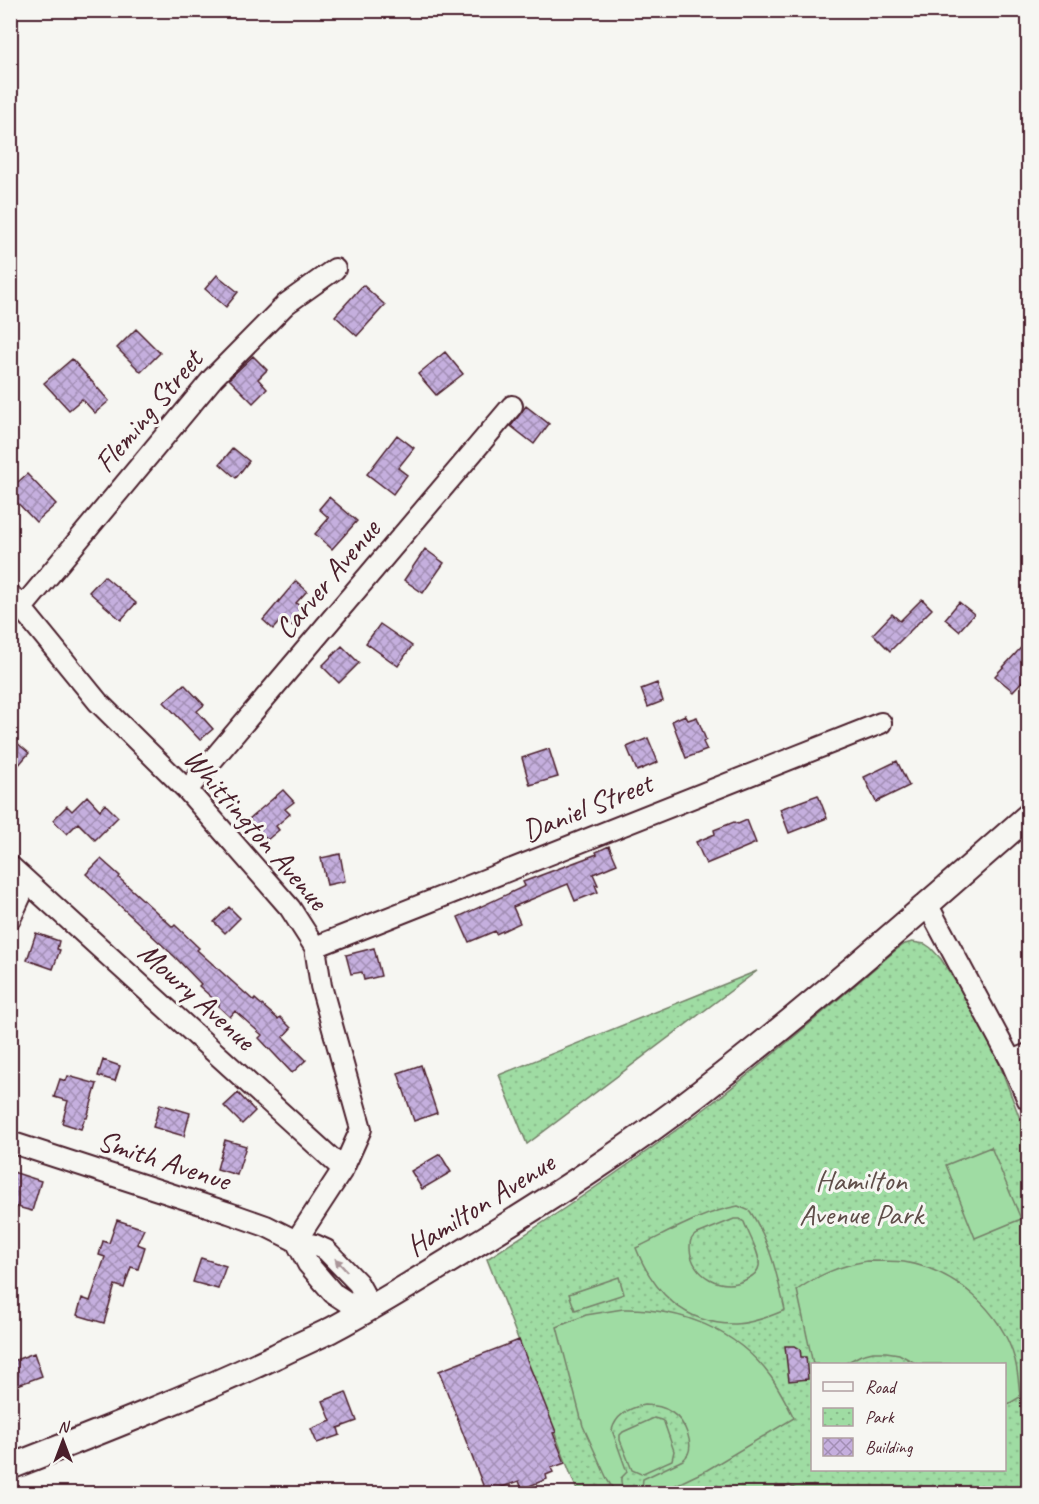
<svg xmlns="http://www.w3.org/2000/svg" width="1039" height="1504" font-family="Caveat,sans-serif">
  <defs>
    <pattern id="park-dots" width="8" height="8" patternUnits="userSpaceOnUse" patternTransform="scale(1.5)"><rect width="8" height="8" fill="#9fdca3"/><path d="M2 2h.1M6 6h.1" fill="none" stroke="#8abc8c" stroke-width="1.8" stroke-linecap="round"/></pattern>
    <pattern id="building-cross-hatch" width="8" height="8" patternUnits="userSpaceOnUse" patternTransform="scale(1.5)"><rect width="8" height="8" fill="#c5afde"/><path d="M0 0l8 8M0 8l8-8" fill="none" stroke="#a28eb4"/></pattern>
  </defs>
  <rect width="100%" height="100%" fill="#f6f6f2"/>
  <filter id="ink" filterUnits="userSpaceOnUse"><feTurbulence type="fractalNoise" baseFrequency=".0167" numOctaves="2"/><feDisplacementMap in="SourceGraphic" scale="12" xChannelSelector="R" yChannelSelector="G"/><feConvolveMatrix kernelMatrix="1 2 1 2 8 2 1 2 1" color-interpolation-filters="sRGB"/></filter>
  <g filter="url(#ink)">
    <path fill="url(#park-dots)" stroke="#747e67" stroke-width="1.5" fill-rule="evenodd" d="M 912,942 L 925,944 L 931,948 L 941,959 L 973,1009 L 999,1063 L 1028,1140 L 1028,1493 L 804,1494 L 790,1486 L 761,1494 L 578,1493 L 487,1259 C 562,1211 636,1161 707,1107 C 772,1057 834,1003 896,950 L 905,944 ZM 812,1364 L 1004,1364 L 1004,1470 L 812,1470 Z
      M 757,971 L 527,1144 L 499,1075 Z"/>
    <path fill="#9fdca3" stroke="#747e67" stroke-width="1.5" fill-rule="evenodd" d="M 991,1147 L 1021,1219 L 975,1238 L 946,1165 Z
      M 738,1206 L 750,1211 C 770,1241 777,1275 785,1310 C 769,1317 753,1323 736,1324 C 685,1325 653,1292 636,1248 C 668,1233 702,1212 738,1206 ZM 734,1219 L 740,1219 L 744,1222 C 748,1233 761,1255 759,1266 C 758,1272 753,1276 747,1279 C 723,1293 691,1276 690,1248 C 690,1242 690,1239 695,1235 Z
      M 867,1261 C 879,1261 892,1261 904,1262 C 955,1270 1001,1310 1015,1360 C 1018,1372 1019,1384 1020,1397 L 1005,1406 L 1004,1364 L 917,1364 L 899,1354 L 886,1352 L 873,1352 L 861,1355 L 844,1364 L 813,1364 L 797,1290 C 820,1274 839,1266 867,1261 Z
      M 619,1277 L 624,1294 L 575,1310 L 569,1294 Z
      M 623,1309 C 680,1308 736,1329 771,1377 C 780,1390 787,1404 794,1418 L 707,1470 L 659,1493 L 616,1493 L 608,1481 L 583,1426 L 557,1327 L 586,1315 ZM 644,1405 C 654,1405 663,1406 671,1412 C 685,1421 698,1448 683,1460 L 643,1479 L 642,1488 C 632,1497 620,1492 621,1478 L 627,1472 L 612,1430 C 616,1415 629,1408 644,1405 Z
      M 654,1418 L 661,1420 L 664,1422 L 674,1451 L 672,1460 L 641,1474 L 632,1470 L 620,1440 L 620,1435 L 623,1432 Z"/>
    <path fill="url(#building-cross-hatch)" stroke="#4a1f2b" stroke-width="1.5" d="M 217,275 L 238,292 L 226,307 L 205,289 Z
      M 363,285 L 385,305 L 357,336 L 335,316 Z
      M 136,329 L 160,353 L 141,372 L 117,348 Z
      M 445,352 L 463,374 L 436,395 L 418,374 Z
      M 253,356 L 267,370 L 258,379 L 267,389 L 253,403 L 229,379 Z
      M 72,359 L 109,401 L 95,413 L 82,399 L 69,410 L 44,383 Z
      M 526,406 L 549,424 L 534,444 L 511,426 Z
      M 397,435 L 414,448 L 398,468 L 407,475 L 393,494 L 367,474 Z
      M 233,448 L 249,461 L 236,478 L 220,464 Z
      M 27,474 L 56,504 L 36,522 L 10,495 L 10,489 Z
      M 329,497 L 357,521 L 332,549 L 315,534 L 329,518 L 319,509 Z
      M 425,549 L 444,563 L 423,593 L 404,580 Z
      M 104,576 L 136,603 L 121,620 L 89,592 Z
      M 296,581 L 307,591 L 296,603 L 306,611 L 292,626 L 283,618 L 273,629 L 263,620 Z
      M 922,599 L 932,609 L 890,651 L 873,634 L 892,614 L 900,621 Z
      M 959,602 L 974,614 L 959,631 L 945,619 Z
      M 380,624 L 412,646 L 398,666 L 366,643 Z
      M 1029,639 L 1029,674 L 1013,691 L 995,676 Z
      M 342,646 L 359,663 L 339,683 L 322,666 Z
      M 657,683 L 663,701 L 648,707 L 641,689 Z
      M 184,684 L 204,705 L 197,711 L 213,729 L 200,740 L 164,702 Z
      M 685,715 L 688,720 L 697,717 L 706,740 L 703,742 L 707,750 L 686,758 L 672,721 Z
      M 10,737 L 29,753 L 10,775 Z
      M 648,738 L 658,762 L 637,771 L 627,747 Z
      M 549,749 L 558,777 L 530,785 L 522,758 Z
      M 897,761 L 909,786 L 876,802 L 864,777 Z
      M 283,790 L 294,802 L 285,809 L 290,814 L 276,826 L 279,830 L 267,840 L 249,819 Z
      M 818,795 L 827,818 L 789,833 L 780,809 Z
      M 87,796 L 100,810 L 105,804 L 118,817 L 95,840 L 78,823 L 67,834 L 53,820 L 67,806 L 72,811 Z
      M 747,820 L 756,843 L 706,864 L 696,842 L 715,834 L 714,830 L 734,822 L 738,824 Z
      M 609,846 L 617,864 L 593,874 L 598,885 L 595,885 L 598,892 L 575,901 L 568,884 L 513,907 L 520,923 L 496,934 L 495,931 L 469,942 L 458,917 L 525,886 L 523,882 L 597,854 L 596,852 Z
      M 340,854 L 345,881 L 327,885 L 321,858 Z
      M 101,859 L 120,876 L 119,878 L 173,927 L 175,925 L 199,948 L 197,950 L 254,1001 L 255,999 L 278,1019 L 280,1017 L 291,1028 L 283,1037 L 306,1060 L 292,1073 L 259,1038 L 262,1035 L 235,1011 L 230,1017 L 219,1007 L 219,1004 L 199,986 L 201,984 L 175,957 L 86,874 Z
      M 229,907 L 240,918 L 225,933 L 214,922 Z
      M 36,933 L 59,941 L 57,949 L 60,950 L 53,969 L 27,960 Z
      M 374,948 L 381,976 L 364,980 L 362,972 L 351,974 L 346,955 Z
      M 103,1060 L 120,1066 L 115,1081 L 98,1076 Z
      M 421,1065 L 437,1113 L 414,1121 L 398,1073 Z
      M 68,1076 L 97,1084 L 87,1118 L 85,1118 L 81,1129 L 62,1123 L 68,1101 L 54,1097 L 60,1079 L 66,1081 Z
      M 238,1093 L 255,1111 L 242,1124 L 224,1106 Z
      M 160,1104 L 190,1113 L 184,1136 L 153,1127 Z
      M 225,1140 L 246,1146 L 237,1175 L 217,1169 Z
      M 440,1154 L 451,1172 L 422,1189 L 411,1171 Z
      M 10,1171 L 41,1181 L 32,1211 L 10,1205 Z
      M 117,1220 L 144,1229 L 137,1244 L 145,1247 L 138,1269 L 131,1267 L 124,1288 L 115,1285 L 104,1323 L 77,1315 L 82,1298 L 90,1301 L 105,1257 L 99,1255 L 103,1241 L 109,1243 Z
      M 201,1258 L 226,1266 L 218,1289 L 193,1282 Z
      M 519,1340 L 556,1432 L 553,1433 L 565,1463 L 551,1468 L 553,1472 L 546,1475 L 547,1479 L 522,1489 L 519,1481 L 486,1493 L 439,1371 Z
      M 785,1346 L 795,1346 L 800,1349 L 801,1357 L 806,1357 L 808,1379 L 789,1381 Z
      M 34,1353 L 42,1376 L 10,1388 L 10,1362 Z
      M 346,1392 L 357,1421 L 338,1428 L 340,1435 L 317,1443 L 311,1429 L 331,1421 L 323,1401 Z"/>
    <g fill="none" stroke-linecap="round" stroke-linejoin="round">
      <g stroke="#4a1f2b" stroke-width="24">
        <path id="minor" d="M 10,594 L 98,702 L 187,790 L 290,908 L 315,947 L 321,986 L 361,1129 L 343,1169 L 296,1241
          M 22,608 L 213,378 L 286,304 L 335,269
          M 187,790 L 512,406
          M 10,866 L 343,1169
          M 927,904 L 1011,1061 L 1028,1100
          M 10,919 L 27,882
          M 315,947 L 881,723
          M 1011,1061 L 1028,1054
          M 10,1142 L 229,1213 L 266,1226 L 296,1241 L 315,1245 L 326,1250 L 358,1283 L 363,1292 L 368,1309 L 353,1306 L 333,1293 L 308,1264 L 296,1241"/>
      </g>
      <g stroke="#4a1f2b" stroke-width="28">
        <path id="major" d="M 10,1467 C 100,1432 189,1397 276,1356 C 294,1347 313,1339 331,1330 C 378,1305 423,1277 468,1249 C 548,1200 627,1150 701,1092 C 814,1005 921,910 1028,816"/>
      </g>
      <use href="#minor" stroke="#f6f6f2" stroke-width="20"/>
      <use href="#major" stroke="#f6f6f2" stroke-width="24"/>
    </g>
    <defs><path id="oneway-solid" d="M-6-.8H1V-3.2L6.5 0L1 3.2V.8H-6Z" transform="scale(1.5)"/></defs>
    <use fill="#a99598" href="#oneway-solid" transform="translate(341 1265) rotate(-133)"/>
  </g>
  <g text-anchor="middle" stroke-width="6" stroke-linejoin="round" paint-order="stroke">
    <g font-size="30" fill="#4a1f2b" stroke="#f6f6f2">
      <text transform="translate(148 411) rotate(-50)" y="10">Fleming Street</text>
      <text transform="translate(327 579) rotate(-50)" y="10">Carver Avenue</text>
      <text transform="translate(587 807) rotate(-22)" y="10">Daniel Street</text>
      <text transform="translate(256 829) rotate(49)" y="10">Whittington Avenue</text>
      <text transform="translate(197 996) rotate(42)" y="10">Mowry Avenue</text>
      <text transform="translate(164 1160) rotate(18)" y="10">Smith Avenue</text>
      <text transform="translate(480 1204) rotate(-32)" y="10">Hamilton Avenue</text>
    </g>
    <g font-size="30" fill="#5f4e49" stroke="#f6f6f2">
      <text x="861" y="1190">Hamilton<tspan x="861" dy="34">Avenue Park</tspan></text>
    </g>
  </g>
  <rect width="1039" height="1504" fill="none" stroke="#f6f6f2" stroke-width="36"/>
  <rect x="18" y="18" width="1003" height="1468" fill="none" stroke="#4a1f2b" stroke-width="2" filter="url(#ink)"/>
  <rect x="811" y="1363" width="195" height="108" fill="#f6f6f2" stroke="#b1a0a2" stroke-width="1.5"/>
  <rect x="823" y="1382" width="30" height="9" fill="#f6f6f2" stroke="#b1a0a2" stroke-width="1.5"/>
  <text x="865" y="1393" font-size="18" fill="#4a1f2b">Road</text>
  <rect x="823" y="1408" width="30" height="18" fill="url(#park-dots)" stroke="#b1a0a2" stroke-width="1.5"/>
  <text x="865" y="1423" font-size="18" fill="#4a1f2b">Park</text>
  <rect x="823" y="1438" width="30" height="18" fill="url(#building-cross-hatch)" stroke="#b1a0a2" stroke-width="1.5"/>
  <text x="865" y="1453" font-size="18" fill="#4a1f2b">Building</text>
  <g transform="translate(63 1441)" stroke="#f6f6f2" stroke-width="4.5" paint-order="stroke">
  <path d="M0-4.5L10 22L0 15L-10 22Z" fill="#4a1f2b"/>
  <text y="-9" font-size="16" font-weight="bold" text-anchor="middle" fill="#4a1f2b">N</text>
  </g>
</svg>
